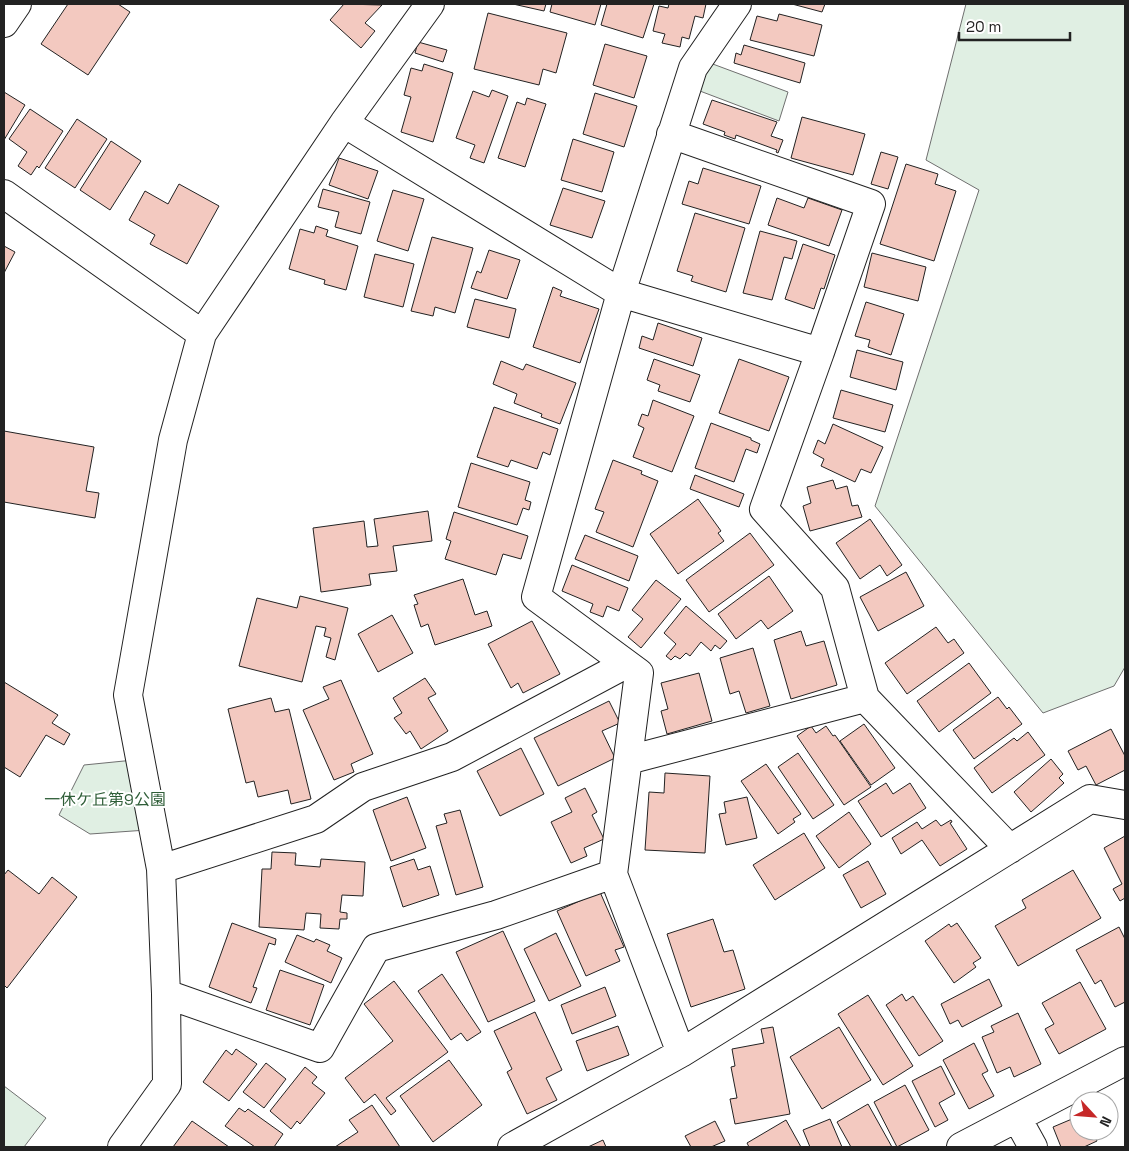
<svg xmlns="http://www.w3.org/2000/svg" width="1129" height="1151" font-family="'Space Grotesk','Noto Sans JP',sans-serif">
  <rect width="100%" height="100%" fill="#fff"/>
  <path fill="#e0efe3" stroke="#6f6f6f" d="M 966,4 L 1125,4 L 1125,667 L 1114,686 L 1043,713 L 875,506 L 979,190 L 926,160 Z
    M 702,60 L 788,92 L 779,121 L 692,88 Z
    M 134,760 L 147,830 L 90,834 L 59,815 L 84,765 Z
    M 4,1086 L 46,1118 L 24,1147 L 4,1147 Z"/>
  <path fill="#f3c9c0" stroke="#222" d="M 68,4 L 118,4 L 130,12 L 88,75 L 41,44 Z
    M 344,4 L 382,5 L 365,23 L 375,31 L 361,48 L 330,20 Z
    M 513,4 L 546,4 L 544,11 Z
    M 552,4 L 601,4 L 595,25 L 550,12 Z
    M 607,4 L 654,4 L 643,38 L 601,25 Z
    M 669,4 L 706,4 L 703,18 L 695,16 L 689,39 L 682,37 L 680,47 L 662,43 L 665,34 L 653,31 L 659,6 L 668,8 Z
    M 792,4 L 825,4 L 822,12 Z
    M 488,13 L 567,33 L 556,73 L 543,69 L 539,85 L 474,69 Z
    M 779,14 L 822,25 L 814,56 L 750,40 L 757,16 L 777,21 Z
    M 418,42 L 447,50 L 443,62 L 415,53 Z
    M 605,44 L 647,56 L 634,98 L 593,85 Z
    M 744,45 L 805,63 L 800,83 L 734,63 L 736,53 L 741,55 Z
    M 424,64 L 453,73 L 433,142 L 401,132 L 411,97 L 404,95 L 411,68 L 422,71 Z
    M 492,90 L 508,96 L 484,163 L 470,158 L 475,145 L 456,138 L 473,91 L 489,97 Z
    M 4,92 L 25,105 L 4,140 Z
    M 595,93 L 637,106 L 624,147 L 583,134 Z
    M 527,98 L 546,104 L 525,167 L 498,158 L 517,102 L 525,105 Z
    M 712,100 L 777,122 L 771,136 L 783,140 L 778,153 L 776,152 L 777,150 L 736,135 L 735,139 L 724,135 L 725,132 L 703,124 Z
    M 30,109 L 63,131 L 39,168 L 37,166 L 31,175 L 18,166 L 27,152 L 9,139 Z
    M 802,117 L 865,134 L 853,175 L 791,158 Z
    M 77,119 L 107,139 L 75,188 L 45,168 Z
    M 573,139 L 614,152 L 602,192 L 561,180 Z
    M 111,141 L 141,161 L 110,210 L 80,190 Z
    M 881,152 L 898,157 L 888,189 L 871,184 Z
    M 339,158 L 378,171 L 368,199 L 329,185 Z
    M 906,164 L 938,174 L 935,184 L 956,191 L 934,261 L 880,244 Z
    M 703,168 L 761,186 L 749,224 L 682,204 L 689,181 L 698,184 Z
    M 179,184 L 219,206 L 187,264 L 150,244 L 155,235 L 129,220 L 145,191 L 168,204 Z
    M 563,188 L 605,201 L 592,238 L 550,225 Z
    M 323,189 L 370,202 L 361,234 L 335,227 L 339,212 L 318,207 Z
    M 393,190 L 424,199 L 408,251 L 377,241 Z
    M 777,198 L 804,208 L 808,198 L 842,210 L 829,246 L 768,225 Z
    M 695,213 L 745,228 L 726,292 L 691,281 L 693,276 L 677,271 Z
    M 316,226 L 328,230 L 326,236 L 358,246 L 346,290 L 324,284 L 325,280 L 289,269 L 300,229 L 314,233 Z
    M 760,231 L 797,241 L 792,259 L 784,257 L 772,300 L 743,293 Z
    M 432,237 L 473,248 L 455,313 L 435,307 L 433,316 L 411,311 Z
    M 803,244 L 835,255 L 824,289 L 821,288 L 814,309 L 785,299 Z
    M 4,246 L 15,252 L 4,273 Z
    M 489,250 L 520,260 L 507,299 L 471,288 L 477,271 L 481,273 Z
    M 872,253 L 926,267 L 918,301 L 864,287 Z
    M 375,254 L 414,264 L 403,307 L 364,297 Z
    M 553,287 L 562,291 L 560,296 L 599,309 L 580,363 L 533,347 Z
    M 475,299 L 516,309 L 509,338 L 467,327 Z
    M 866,302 L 904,314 L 891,355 L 868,347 L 870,340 L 855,336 Z
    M 658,323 L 702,338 L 693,366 L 639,348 L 642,336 L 653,340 Z
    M 857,350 L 903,362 L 896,390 L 850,377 Z
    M 654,359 L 700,375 L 690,402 L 658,391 L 660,385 L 647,380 Z
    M 739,359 L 789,377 L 769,431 L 719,413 Z
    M 501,361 L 523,370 L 526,364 L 576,383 L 560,424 L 541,417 L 542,414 L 514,403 L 517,394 L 493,384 Z
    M 841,390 L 893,405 L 885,432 L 833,418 Z
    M 653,400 L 694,416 L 672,472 L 633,457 L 644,428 L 638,425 L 642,414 L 648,416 Z
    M 494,407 L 558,429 L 550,455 L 543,452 L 537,469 L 511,460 L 508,467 L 477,457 Z
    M 711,423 L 751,438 L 751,440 L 760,444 L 757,453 L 746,449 L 734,482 L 695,468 Z
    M 833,424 L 883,447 L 871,473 L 861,469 L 855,482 L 821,466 L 824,459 L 813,453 L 818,440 L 825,444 Z
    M 4,431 L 94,447 L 86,491 L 99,493 L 95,518 L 4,502 Z
    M 613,460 L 642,471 L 641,474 L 658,481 L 633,547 L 596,532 L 604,512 L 595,509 Z
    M 471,463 L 530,482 L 525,500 L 531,502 L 529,510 L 523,508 L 517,525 L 458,507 Z
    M 695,475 L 744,494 L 739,507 L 690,489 Z
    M 833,480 L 836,489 L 847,486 L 852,506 L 858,505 L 862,517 L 810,531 L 803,506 L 811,503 L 807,487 Z
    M 698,499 L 721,531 L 718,533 L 724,541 L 678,574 L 650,534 Z
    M 428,511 L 432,541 L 393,546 L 397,571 L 369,574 L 371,585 L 321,592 L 313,528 L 364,521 L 367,547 L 378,546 L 374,519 Z
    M 454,512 L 528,536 L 521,559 L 503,554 L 496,575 L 445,559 L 451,541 L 446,539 Z
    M 870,519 L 902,565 L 887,576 L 880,565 L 860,579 L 836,543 Z
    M 750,533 L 774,565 L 709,612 L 686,580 Z
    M 585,535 L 638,556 L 629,581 L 575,559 Z
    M 572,565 L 628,588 L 619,611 L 607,606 L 603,617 L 590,612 L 593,604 L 562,591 Z
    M 906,572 L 924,606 L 878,631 L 860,597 Z
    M 769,576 L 793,611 L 768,629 L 761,620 L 736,639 L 718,614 Z
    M 463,579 L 475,615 L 487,611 L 492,626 L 435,645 L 428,624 L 421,627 L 414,605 L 418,604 L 414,595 Z
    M 656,580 L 681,599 L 641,648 L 628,637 L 643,619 L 632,610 Z
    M 300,596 L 348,608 L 335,660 L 326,657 L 331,638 L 324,636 L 326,628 L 316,626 L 302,682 L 239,666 L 257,598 L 297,608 Z
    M 686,606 L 727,641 L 720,649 L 715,645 L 711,651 L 701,642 L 690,656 L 686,653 L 680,659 L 675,656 L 671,660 L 666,656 L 676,644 L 664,633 Z
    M 392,615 L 413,653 L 378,672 L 358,634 Z
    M 532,621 L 560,674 L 523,693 L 518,683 L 511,688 L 488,644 Z
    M 936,627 L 948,643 L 954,639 L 964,653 L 907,694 L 885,663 Z
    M 801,631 L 806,646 L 824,641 L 837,685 L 791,699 L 774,640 Z
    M 753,648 L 770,706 L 746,713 L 739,691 L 730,694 L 720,658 Z
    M 969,663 L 991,693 L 939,732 L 917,701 Z
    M 699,673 L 712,721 L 667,734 L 661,711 L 668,709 L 661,683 Z
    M 425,678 L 436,694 L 428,698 L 448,731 L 421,749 L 410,731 L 406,734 L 394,718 L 402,713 L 393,698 Z
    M 341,680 L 373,754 L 351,764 L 354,772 L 334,780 L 303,710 L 329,699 L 323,687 Z
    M 4,682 L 58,715 L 52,723 L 70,734 L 64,745 L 46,735 L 20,777 L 4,767 Z
    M 998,697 L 1007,709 L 1009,707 L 1022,724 L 974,759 L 953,730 Z
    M 271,698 L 275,712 L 289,709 L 311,799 L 291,804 L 288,790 L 258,797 L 254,781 L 246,783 L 228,709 Z
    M 609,701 L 620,723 L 602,731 L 615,758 L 558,786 L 534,738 Z
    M 864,724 L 895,768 L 871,785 L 840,741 Z
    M 811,726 L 816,733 L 826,726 L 833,736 L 835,735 L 871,787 L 844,805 L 797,736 Z
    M 1111,729 L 1125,756 L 1125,770 L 1096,785 L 1086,766 L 1078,770 L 1068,751 Z
    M 1028,732 L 1045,755 L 992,793 L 974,768 L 1014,738 L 1017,741 Z
    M 521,748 L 544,794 L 500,816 L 477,771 Z
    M 798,753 L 834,805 L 813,819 L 778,767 Z
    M 1051,759 L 1063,774 L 1059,778 L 1064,783 L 1031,812 L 1014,792 Z
    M 766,764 L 801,814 L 793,819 L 795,822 L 778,834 L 741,781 Z
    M 665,773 L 710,776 L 705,853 L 645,850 L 649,792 L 664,793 Z
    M 886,783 L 893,794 L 910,783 L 926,808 L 881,837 L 858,801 Z
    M 585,788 L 597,812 L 592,815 L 604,839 L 584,848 L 587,856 L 571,863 L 551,822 L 572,812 L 565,798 Z
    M 407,797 L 426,848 L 391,861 L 373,810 Z
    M 747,797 L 757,838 L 726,845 L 719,814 L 726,813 L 724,802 Z
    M 460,810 L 483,887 L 456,895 L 436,826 L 447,823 L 444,814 Z
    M 849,812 L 871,844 L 839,868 L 816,836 Z
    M 936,820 L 941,826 L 951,820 L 952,822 L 950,823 L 967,849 L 940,866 L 922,840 L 901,854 L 892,838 L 917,822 L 922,829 Z
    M 804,833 L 825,868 L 775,900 L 753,865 Z
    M 1125,836 L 1125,898 L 1120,901 L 1113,889 L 1122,884 L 1104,848 Z
    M 272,852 L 296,853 L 295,865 L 320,867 L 321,859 L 365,862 L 363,896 L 342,895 L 340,912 L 347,913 L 347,919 L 340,919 L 339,929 L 320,928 L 321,914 L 306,913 L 304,930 L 259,927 L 262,869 L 271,869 Z
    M 414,859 L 418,870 L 430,866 L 439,895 L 403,907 L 390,867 Z
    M 868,861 L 886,894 L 861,908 L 843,875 Z
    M 8,870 L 39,894 L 52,877 L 77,897 L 7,988 L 4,985 L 4,875 Z
    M 1073,870 L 1101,918 L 1018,966 L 995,926 L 1026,908 L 1022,900 Z
    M 600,892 L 624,947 L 615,950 L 620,961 L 586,976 L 557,911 Z
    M 713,919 L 724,952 L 733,950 L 745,989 L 691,1007 L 667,934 Z
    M 232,923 L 276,939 L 275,945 L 269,943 L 253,987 L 257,988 L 251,1003 L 209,987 Z
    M 957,923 L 981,958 L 973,963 L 976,967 L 954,983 L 925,941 L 949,924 L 951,927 Z
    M 1119,927 L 1125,939 L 1125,1002 L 1115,1007 L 1101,980 L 1095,984 L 1076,950 Z
    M 503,931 L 535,1001 L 488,1022 L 456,952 Z
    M 556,933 L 581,986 L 549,1001 L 524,949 Z
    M 297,935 L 314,942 L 316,939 L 330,945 L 327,951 L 342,958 L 331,983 L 285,962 Z
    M 280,970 L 324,985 L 310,1025 L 266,1010 Z
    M 442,974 L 481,1032 L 467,1041 L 461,1033 L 451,1040 L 418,991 Z
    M 989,979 L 1002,1006 L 962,1027 L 958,1020 L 950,1024 L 941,1004 Z
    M 394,981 L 448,1052 L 386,1098 L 396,1111 L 391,1115 L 375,1094 L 364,1103 L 345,1078 L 393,1041 L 364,1004 Z
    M 1080,982 L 1106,1029 L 1059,1054 L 1045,1029 L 1054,1024 L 1042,1003 Z
    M 605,987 L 616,1016 L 572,1034 L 561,1005 Z
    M 902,994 L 906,1001 L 913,996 L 943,1041 L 919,1056 L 886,1005 Z
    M 868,995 L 913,1066 L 883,1085 L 838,1014 Z
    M 535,1012 L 562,1070 L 546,1078 L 557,1100 L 527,1114 L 507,1072 L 512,1069 L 494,1031 Z
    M 1018,1013 L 1041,1064 L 1014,1077 L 1010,1067 L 997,1073 L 982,1037 L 994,1032 L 991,1026 Z
    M 618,1026 L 629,1055 L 587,1071 L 576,1041 Z
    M 773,1027 L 790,1114 L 735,1124 L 730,1099 L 737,1098 L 731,1067 L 735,1066 L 732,1049 L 764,1043 L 761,1029 Z
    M 839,1027 L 871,1080 L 822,1109 L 790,1057 Z
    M 974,1043 L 988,1071 L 982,1074 L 994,1096 L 969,1109 L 943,1060 Z
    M 236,1049 L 257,1064 L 229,1101 L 203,1082 L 226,1050 L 232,1055 Z
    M 449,1060 L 482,1105 L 433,1142 L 400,1096 Z
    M 266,1063 L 286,1079 L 264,1108 L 243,1092 Z
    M 941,1066 L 955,1094 L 939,1103 L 948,1120 L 935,1127 L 912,1081 Z
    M 305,1067 L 317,1077 L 312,1083 L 325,1093 L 300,1124 L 297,1121 L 291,1129 L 270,1111 Z
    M 905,1085 L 929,1130 L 897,1147 L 874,1102 Z
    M 868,1104 L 892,1147 L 851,1147 L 837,1122 Z
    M 372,1105 L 400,1147 L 335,1147 L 358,1132 L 349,1120 Z
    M 239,1108 L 245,1112 L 248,1109 L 283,1134 L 274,1147 L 255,1147 L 225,1126 Z
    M 1079,1116 L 1079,1131 L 1106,1131 L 1095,1136 L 1097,1141 L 1084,1147 L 1061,1147 L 1053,1127 Z
    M 830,1119 L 842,1147 L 810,1147 L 803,1130 Z
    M 786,1120 L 801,1147 L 749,1147 L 747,1143 Z
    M 192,1121 L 229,1147 L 173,1147 Z
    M 715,1121 L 725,1141 L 711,1147 L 691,1147 L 685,1136 Z
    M 603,1140 L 606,1147 L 588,1147 Z"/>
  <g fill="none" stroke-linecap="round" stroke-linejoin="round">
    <g stroke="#222" stroke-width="30">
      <path id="minor" d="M 4,23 L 17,4
        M 344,123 L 621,293 L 820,352 L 764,509 L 835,588 L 865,698 L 1010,849
        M 671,134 L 871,204 L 820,352
        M 4,194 L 202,334
        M 628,760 L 865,698
        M 161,869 L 316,819 L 363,787 L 452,757 L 626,664
        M 166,994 L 320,1048 L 376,948 L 496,915 L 613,874
        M 681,1053 L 613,874 L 639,673 L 536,597 L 621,293 L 693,68 L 737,4
        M 1017,1118 L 1033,1147
        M 122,1147 L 167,1084 L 166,994 L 161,869 L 128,695 L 173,440 L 202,334 L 344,123 L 430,4
        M 512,1147 L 681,1053 L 1090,799 L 1125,805
        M 961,1147 L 1125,1061"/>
    </g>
    <use href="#minor" stroke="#fff" stroke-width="28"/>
  </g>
  <g text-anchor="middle" stroke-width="4" stroke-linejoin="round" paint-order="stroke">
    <g font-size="16" fill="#2f5e38" stroke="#fff">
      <text x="105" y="805">一休ケ丘第9公園</text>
    </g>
  </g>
  <rect width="1129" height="1151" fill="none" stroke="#222222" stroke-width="10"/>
  <g transform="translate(1094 1116) rotate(116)"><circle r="24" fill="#ffffff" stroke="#a7a7a7"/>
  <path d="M0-4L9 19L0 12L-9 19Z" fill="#c62828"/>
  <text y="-8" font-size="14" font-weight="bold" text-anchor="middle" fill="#222222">N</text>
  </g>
  <path d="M959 32v8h111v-8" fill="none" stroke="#222222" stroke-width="2.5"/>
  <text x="966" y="32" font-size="15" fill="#222222" stroke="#ffffff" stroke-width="4" paint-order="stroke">20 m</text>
</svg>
